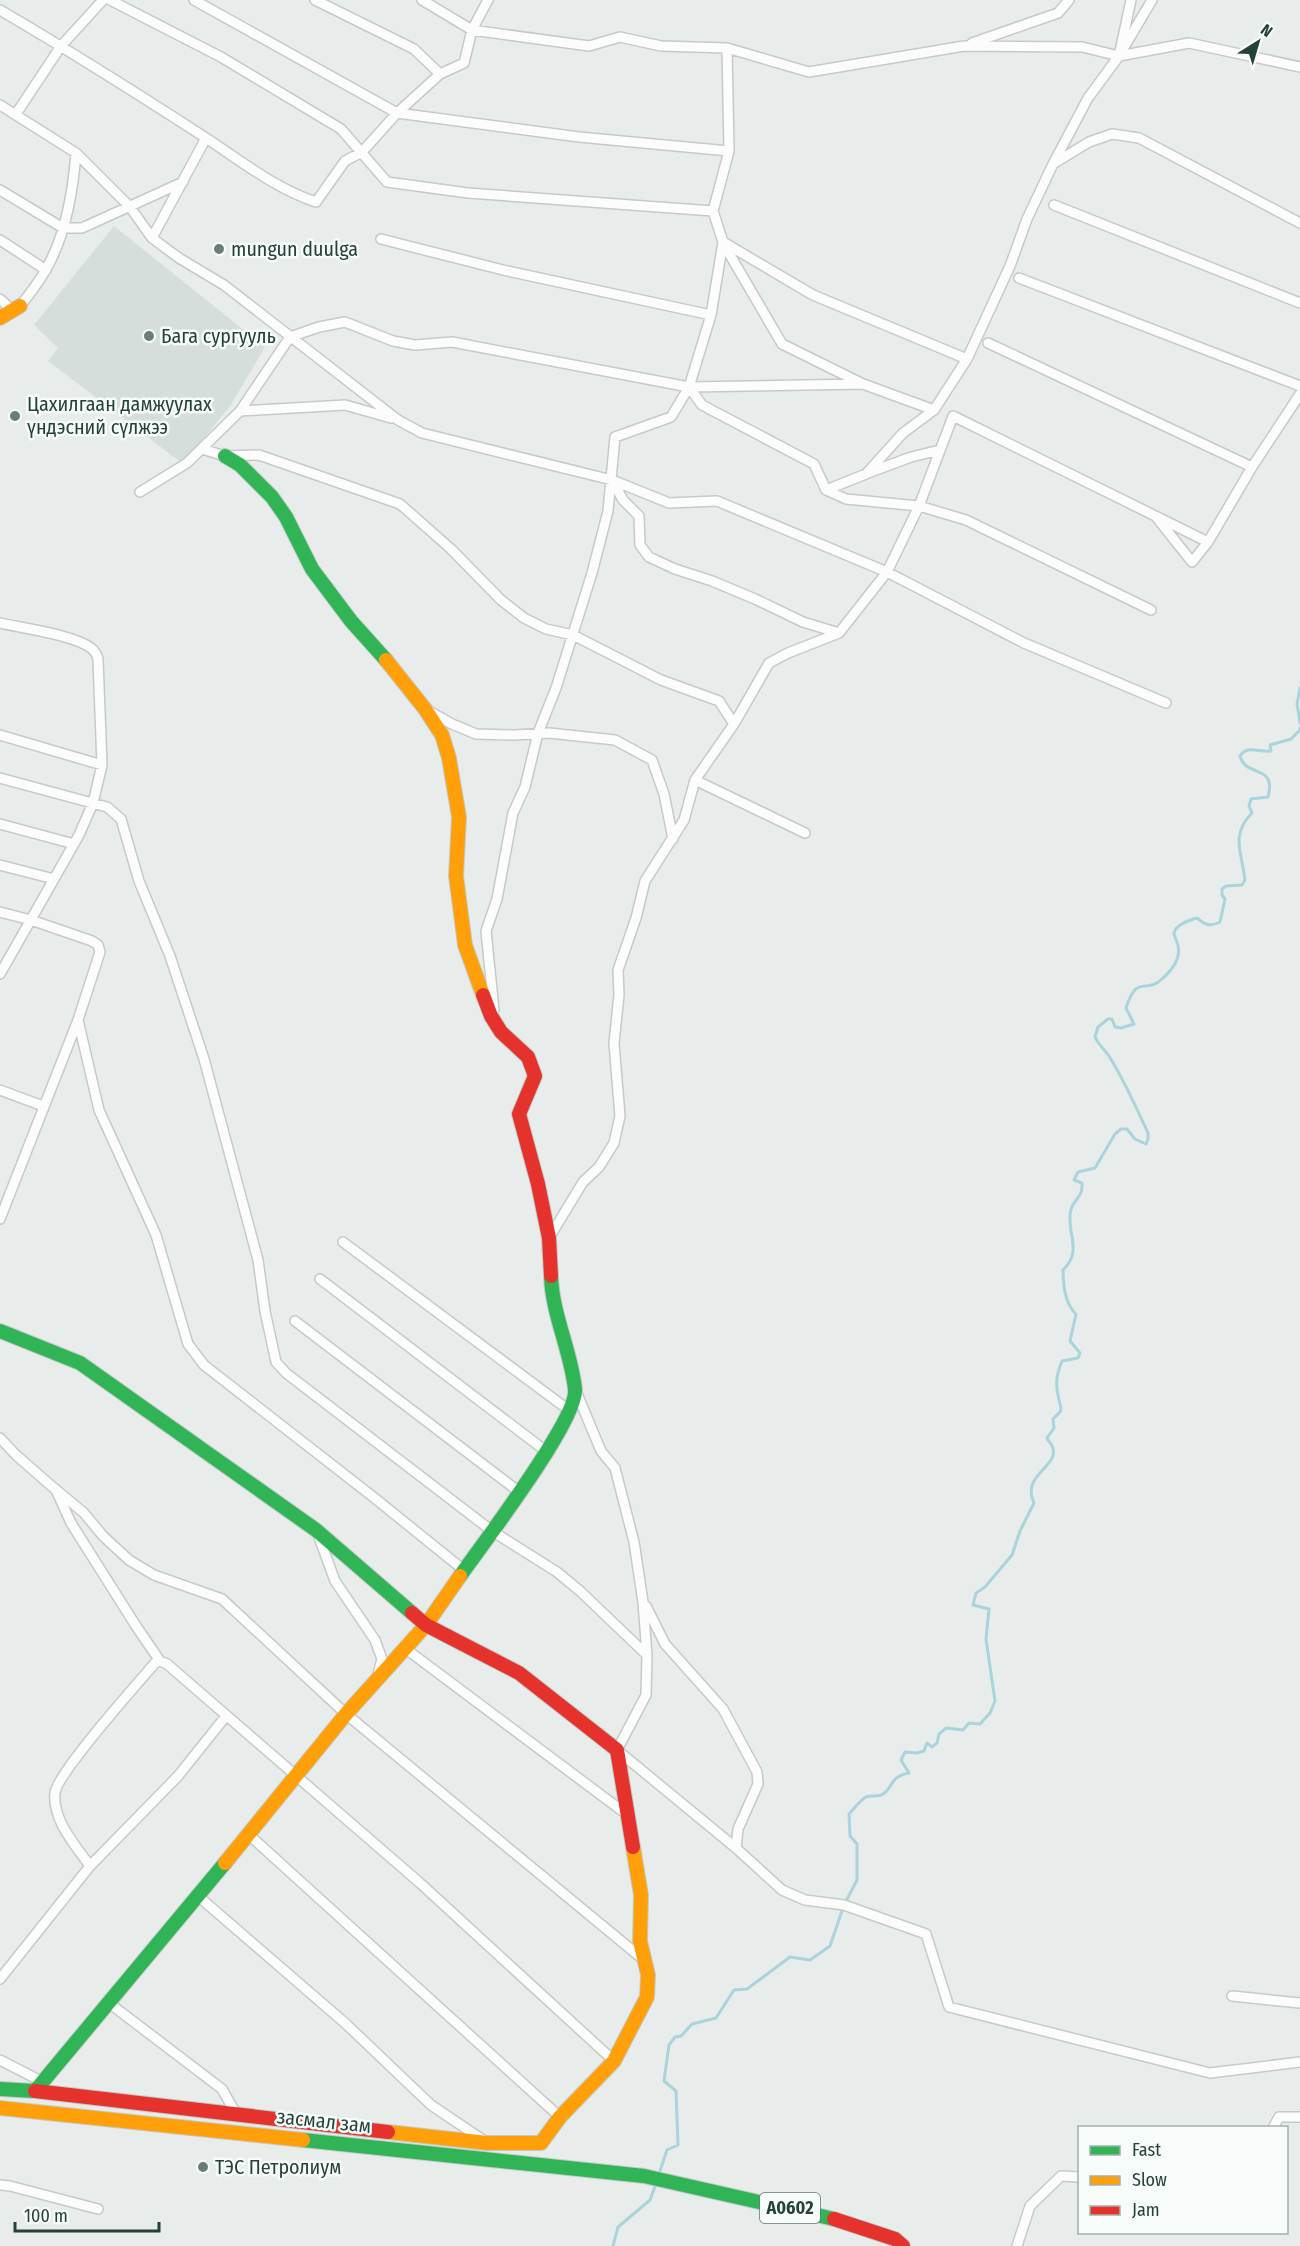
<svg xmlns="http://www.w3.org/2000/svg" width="1300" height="2246" font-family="'Fira Sans Condensed',sans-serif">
  <rect width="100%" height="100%" fill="#e8edeb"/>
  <path fill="#d6dedb" d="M 114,226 L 265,347 L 231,405 L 183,464 L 48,361 L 58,348 L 34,325 Z"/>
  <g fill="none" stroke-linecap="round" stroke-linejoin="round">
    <path stroke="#a9d4db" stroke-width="3" d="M 1300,688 L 1297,704 L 1300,723
      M 659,2174 L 667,2150 L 678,2145 L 676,2091 L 664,2081 L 669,2045 L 675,2037 L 681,2036 L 692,2024 L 716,2018 L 734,1990 L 747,1989 L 790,1957 L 810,1960 L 830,1946 L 844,1905 L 857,1880 L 857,1844 L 850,1836 L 849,1814 C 854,1809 860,1800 866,1797 C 870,1795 876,1797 881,1795 C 894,1790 887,1777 909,1773 L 901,1760 L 905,1752 L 917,1753 L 924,1751 L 927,1743 L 932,1747 L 937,1743 L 939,1734 L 946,1728 L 963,1730 L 969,1723 L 980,1724 L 990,1713 L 995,1701 L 986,1639 L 989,1609 L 973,1605 L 976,1593 L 985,1587 L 1012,1555 L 1020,1531 L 1034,1503 C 1020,1474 1062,1466 1052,1446 C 1051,1443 1048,1441 1047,1438 L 1054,1428 L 1053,1419 L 1060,1412 L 1061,1408 C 1056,1389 1054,1380 1062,1361 L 1078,1358 L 1080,1353 L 1070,1341 L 1076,1314 C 1065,1304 1063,1285 1063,1270 C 1084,1250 1065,1232 1071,1209 C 1075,1198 1083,1197 1082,1183 L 1074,1180 L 1078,1172 L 1095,1168 L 1115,1134 L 1121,1129 L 1127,1129 L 1135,1139 L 1146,1144 L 1148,1139 L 1148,1133 C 1136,1107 1124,1080 1109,1056 C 1104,1049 1098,1044 1095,1037 L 1098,1027 L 1108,1019 L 1112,1019 L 1115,1027 L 1121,1028 L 1134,1024 L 1126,1008 C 1137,973 1145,995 1162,979 C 1171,971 1181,959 1178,946 C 1178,942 1174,938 1174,933 C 1176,924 1190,920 1197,918 C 1205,925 1210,927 1220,922 L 1225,899 L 1222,895 L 1222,889 L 1226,886 L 1242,885 L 1245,880 C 1242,853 1230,835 1252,813 L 1249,806 L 1251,799 L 1268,797 C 1277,763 1245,778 1240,756 C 1248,744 1260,753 1271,751 L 1270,745 L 1291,739 L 1300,730 L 1300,728
      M 613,2246 L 618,2227 L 650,2200 L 656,2184"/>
    <g stroke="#c5cac8" stroke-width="12">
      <path id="street" d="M 110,0 L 221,57 L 341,129 L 387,182 L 468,193 L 713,211
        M 194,0 L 397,113 L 579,137 L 729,151
        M 315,0 L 414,49 L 440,74
        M 422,0 L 472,30 L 589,46 L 620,37 L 661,46 L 727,48 L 729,151 L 713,211 L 723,242 L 711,315 L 689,387
        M 0,10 C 70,51 138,94 206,138 C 241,161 276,189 316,202 L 345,161 L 362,152 L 397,113 L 440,74 L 464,63 L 472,30 L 488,0
        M 972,43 L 1058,13 L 1069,0
        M 727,48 L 809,72 L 964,46 L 1082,47 L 1119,56 L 1189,43 L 1300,67
        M 1123,49 L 1152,0
        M 0,105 L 76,153 L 130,207 L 152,238 L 179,258 L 224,285 L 398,420 L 422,433 L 612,480 L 669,503 L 717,501 L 887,572 L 1024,643 L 1166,703
        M 16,114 L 61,46 L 103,0
        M 1053,164 L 1089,142 L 1112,134 L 1139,138 L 1300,223
        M 0,190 L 63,228 L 82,228 L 183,182
        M 1054,205 L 1300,303
        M 152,238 L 206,138
        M 381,239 L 503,270 L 711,315
        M 0,240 L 46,270
        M 723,242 L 813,295 L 967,359
        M 723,243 L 782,344 L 861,383
        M 1019,278 L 1300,386
        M 0,299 L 13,311
        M 20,306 C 29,295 38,283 45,271 C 65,238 73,191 76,153
        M 988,343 L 1252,467
        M 240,411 L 345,405 L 391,418
        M 202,449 L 225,456 L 259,455 L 400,504 L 451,549 L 501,600 L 524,618 L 546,629 L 573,635 L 661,680 L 719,701 L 734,724
        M 868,473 L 911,457 L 940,450
        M 612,480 L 623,500 L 639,516 L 640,545 L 649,557 L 675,569 L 712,581 L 755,599 L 803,622 L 839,633
        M 826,490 L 866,474 L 903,433 L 934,410 L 967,359 L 1010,266 L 1027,219 L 1053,164 L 1088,98 L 1119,56 L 1131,0
        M 140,492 L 187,463 L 240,411 L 290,337 L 319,327 L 345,322 L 393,341 L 415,345 L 452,342 L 689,387 L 702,405 L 814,464 L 826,490 L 846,499 L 919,506 L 966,520 L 1151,610
        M 1157,518 L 1192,562 L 1208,542 L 1252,467 L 1300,394
        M 0,623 C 22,628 74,635 91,648 C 95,651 97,655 98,659 L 102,765 L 93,803 L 79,835 L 0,974
        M 427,710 L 452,724 L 476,734 L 514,735 L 549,733 L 615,740 L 652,760 L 664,794 L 673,839
        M 0,735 L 102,765
        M 0,778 L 107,807 L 121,819 L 139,881 L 170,956 L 204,1059 L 258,1260 L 265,1311 L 276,1362 L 286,1373 L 492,1531 L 557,1572 L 580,1591 L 647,1655
        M 695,780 L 805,833
        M 0,824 L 74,844
        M 0,865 L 54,879
        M 0,912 L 31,920 L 92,941 L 98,945 L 100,952 L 78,1020 L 0,1219
        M 494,1010 L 486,931 L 497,899 L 513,813 L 525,787 L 538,733 L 556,688 L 592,573 L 608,511 L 615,437 L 671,417 L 689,387 L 863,384 L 934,410
        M 78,1020 L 99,1110 L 156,1235 L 188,1344 L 204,1365 L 372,1496 L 465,1571
        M 0,1090 L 43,1106
        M 549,1238 L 583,1182 L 599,1167 L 614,1143 L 620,1116 L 614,1043 L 619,995 L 618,970 L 636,918 L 645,881 L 684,820 L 695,780 L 734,724 L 769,663 L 788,653 L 839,633 L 887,572 L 919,506 L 953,416 L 1208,542
        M 343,1242 L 570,1411
        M 320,1279 L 547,1452
        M 295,1321 L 518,1491
        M 576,1391 L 601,1451 L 615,1468 L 634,1542 L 643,1602 L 647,1655 L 646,1695 L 617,1750 L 736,1848 L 782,1890 L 805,1900 L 844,1905 L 926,1934 L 949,2007 L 1210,2073 L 1300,2062
        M 0,1438 L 16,1455 L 56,1490 L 71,1523 L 136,1626 L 160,1661
        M 54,1488 L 84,1513 L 103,1536 L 129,1560 L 154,1575 L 222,1599 L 346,1714 L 644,1960
        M 317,1532 L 335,1581 L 375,1640 L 382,1659 L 377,1678
        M 646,1606 L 665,1644 L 723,1709 L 757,1772 L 758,1784 L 738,1829 L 736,1848
        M 406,1649 L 629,1816
        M 248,1834 L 560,2117
        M 90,1866 C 76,1846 52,1820 55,1793 C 57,1773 138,1683 155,1663 L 160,1661 L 167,1664 L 420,1883 L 614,2061
        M 198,1896 L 345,2023 L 431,2105 L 483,2140
        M 0,1979 L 90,1866 L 178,1776 L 226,1716
        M 1232,1996 L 1300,2003
        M 109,2003 L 222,2089 L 236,2114
        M 0,2060 L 43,2082
        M 1273,2128 L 1279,2117 L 1300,2117
        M 0,2185 L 10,2186 L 98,2209
        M 1017,2246 L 1030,2206 L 1061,2176 L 1080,2177"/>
    </g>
    <g stroke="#c3cbc8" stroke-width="16">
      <path id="fast" d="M 225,456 L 240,465 L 272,497 L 286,517 L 312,569 L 351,621 L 386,660
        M 0,1331 L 80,1363 L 316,1530 L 412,1613
        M 460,1576 C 482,1545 579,1418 575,1389 C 571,1351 552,1314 551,1276
        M 0,2089 L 35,2091 L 225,1863
        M 303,2140 L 644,2176 L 834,2219"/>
    </g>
    <g stroke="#c3cbc8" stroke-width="16">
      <path id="slow" d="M 0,318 L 20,306
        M 386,660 L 425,709 L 442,735 L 449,758 L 459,817 L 456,876 L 465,945 L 483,995
        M 225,1863 L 346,1714 L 426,1625 L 460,1576
        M 0,2108 L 303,2140
        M 388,2132 L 487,2143 L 541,2143 L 560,2117 L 614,2061 L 647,1997 L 648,1975 L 640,1941 L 641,1895 L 633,1847"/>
    </g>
    <g stroke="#c3cbc8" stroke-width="16">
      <path id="jam" d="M 483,995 L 491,1016 L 501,1032 L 528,1057 L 535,1076 L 519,1114 L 538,1184 L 549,1238 L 551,1276
        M 412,1613 L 426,1625 L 519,1673 L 617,1750 L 633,1847
        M 35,2091 L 388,2132
        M 834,2219 L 895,2239 L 903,2246"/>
    </g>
    <use href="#street" stroke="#fcfcfc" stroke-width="9"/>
    <use href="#fast" stroke="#30b455" stroke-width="14"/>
    <use href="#slow" stroke="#ff9f0a" stroke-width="14"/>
    <use href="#jam" stroke="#e5322d" stroke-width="14"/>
  </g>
  <g fill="#697e78" stroke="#f7fbf9" stroke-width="2">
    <circle cx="219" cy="249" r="6"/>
    <circle cx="149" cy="336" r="6"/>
    <circle cx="15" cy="416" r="6"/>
    <circle cx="203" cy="2167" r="6"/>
  </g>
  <g text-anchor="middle" stroke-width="5" stroke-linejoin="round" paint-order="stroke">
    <rect fill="#f7fbf9" stroke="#637a73" stroke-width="1.5" x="760" y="2193" width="60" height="30" rx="4.5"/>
    <g font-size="18" font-weight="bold" fill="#24423a">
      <text x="790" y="2214">A0602</text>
    </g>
    <g font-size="20" fill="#24423a" stroke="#f7fbf9" text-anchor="start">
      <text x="231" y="256">mungun duulga</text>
      <text x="161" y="343">Бага сургууль</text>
      <text x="27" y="411">Цахилгаан дамжуулах<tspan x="27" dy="23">үндэсний сүлжээ</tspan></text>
      <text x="215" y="2174">ТЭС Петролиум</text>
    </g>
    <g font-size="20" fill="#24423a" stroke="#f7fbf9">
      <text transform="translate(324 2121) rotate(6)" y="7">засмал зам</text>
    </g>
  </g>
  <rect x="1078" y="2126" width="210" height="108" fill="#f7fbf9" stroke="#a3b1ad" stroke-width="1.5"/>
  <rect x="1090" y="2146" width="30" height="9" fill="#30b455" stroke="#a3b1ad" stroke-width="1.5"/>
  <text x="1132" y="2156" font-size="18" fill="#24423a">Fast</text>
  <rect x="1090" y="2176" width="30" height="9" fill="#ff9f0a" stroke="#a3b1ad" stroke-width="1.5"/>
  <text x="1132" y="2186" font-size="18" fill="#24423a">Slow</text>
  <rect x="1090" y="2206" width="30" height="9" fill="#e5322d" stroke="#a3b1ad" stroke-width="1.5"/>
  <text x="1132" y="2216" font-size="18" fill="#24423a">Jam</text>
  <g transform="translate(1258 42) rotate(37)" stroke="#f7fbf9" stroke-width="4.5" paint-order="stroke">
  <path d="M0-4.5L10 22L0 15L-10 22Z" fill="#24423a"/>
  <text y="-9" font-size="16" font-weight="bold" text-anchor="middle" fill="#24423a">N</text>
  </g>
  <path d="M15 2222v9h144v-9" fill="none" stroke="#24423a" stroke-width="3"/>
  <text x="24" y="2222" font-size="18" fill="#24423a" stroke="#f7fbf9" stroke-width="4.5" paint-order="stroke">100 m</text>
</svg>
